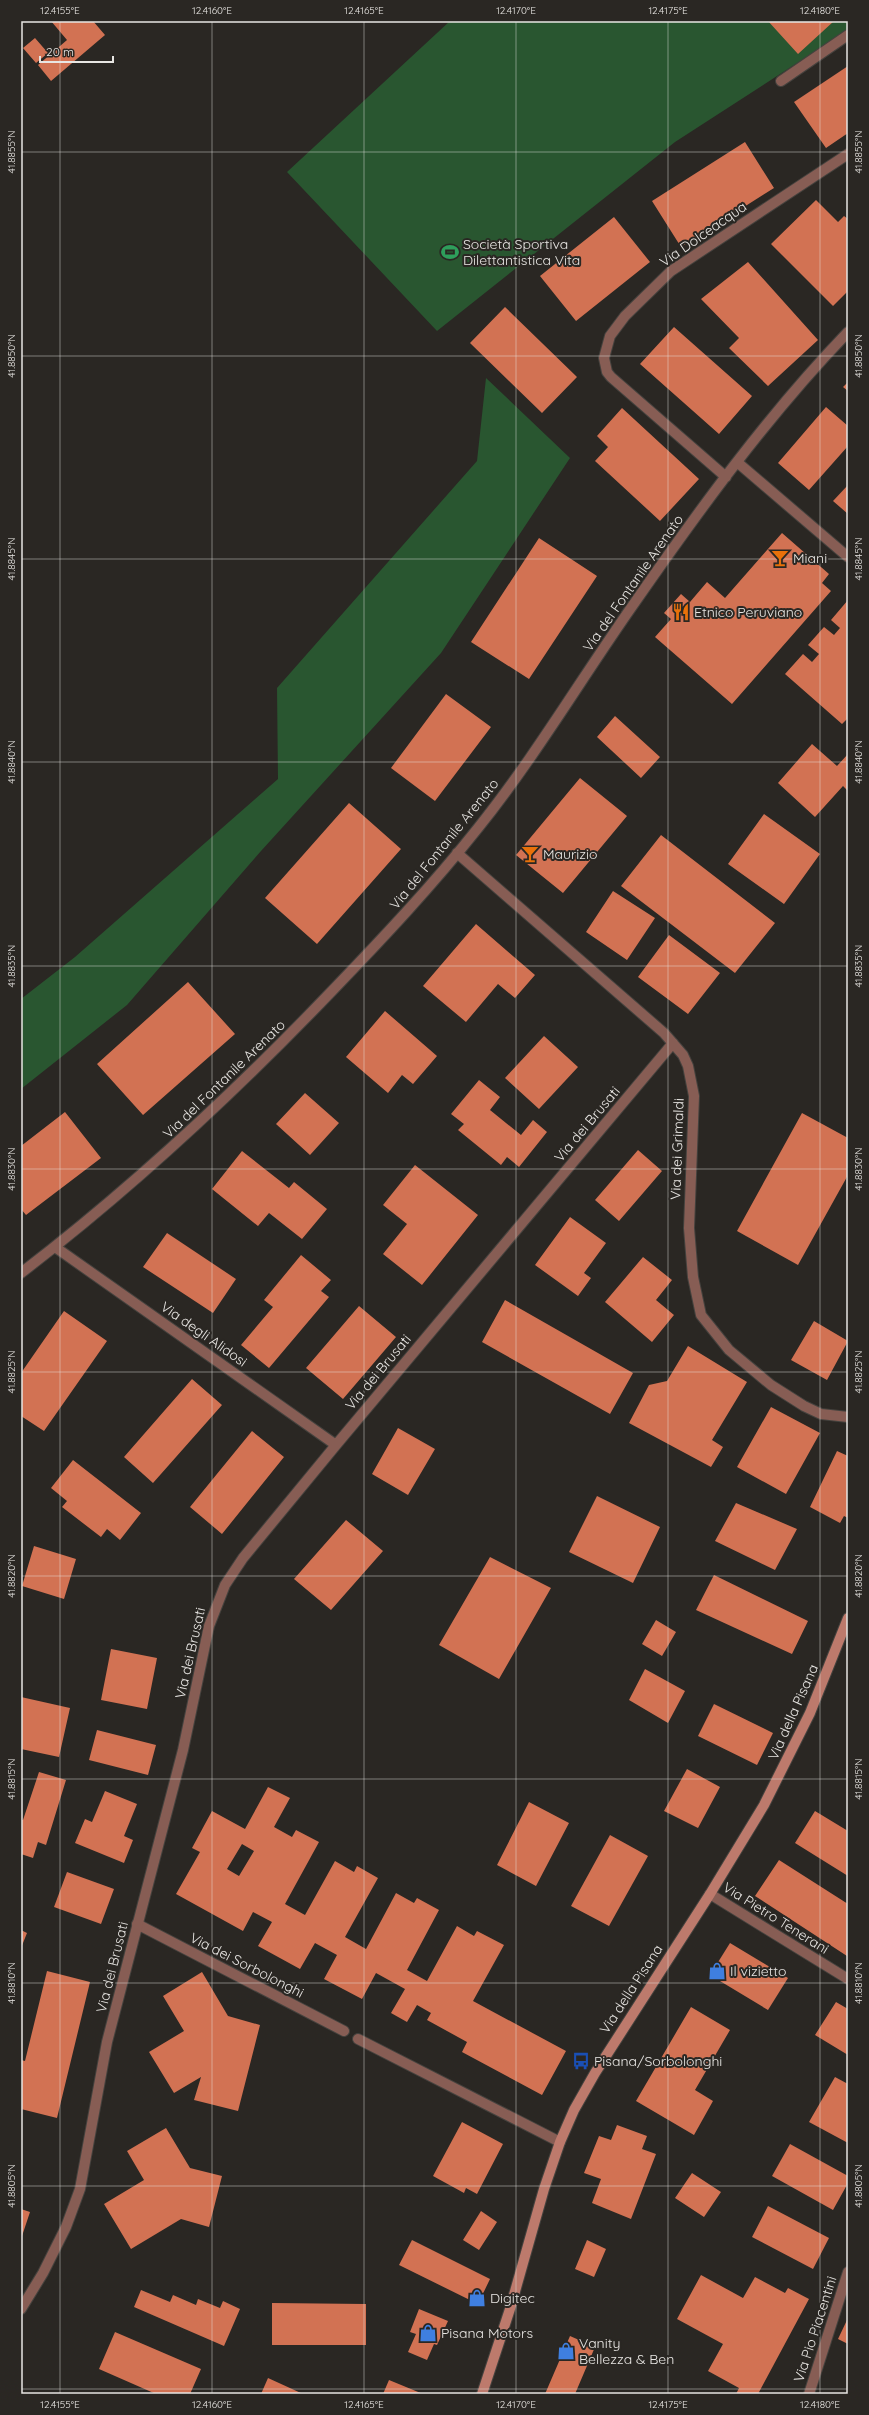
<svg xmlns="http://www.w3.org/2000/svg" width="869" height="2415" font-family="Quicksand,sans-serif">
  <rect width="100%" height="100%" fill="#2a2723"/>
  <path fill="#295630" d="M 450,21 L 848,21 L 848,30 L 675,142 L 437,331 L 287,172 Z
    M 486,378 L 570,458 L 441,653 L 261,851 L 127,1005 L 21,1089 L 21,999 L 75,957 L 278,779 L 277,688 L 477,461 Z"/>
  <path fill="#d27253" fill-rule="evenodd" d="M 51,21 L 93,21 L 105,35 L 51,81 L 38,65 L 67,40 Z
    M 768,21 L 834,21 L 798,54 Z
    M 35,38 L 48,53 L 36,63 L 23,48 Z
    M 848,66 L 848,133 L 826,148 L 794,102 Z
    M 745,142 L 774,188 L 681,247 L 652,201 Z
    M 816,200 L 838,222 L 844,216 L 848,219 L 848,291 L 833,306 L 771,244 Z
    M 614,217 L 650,262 L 576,321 L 540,276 Z
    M 748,262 L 818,340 L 768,386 L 729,348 L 739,338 L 701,299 Z
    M 505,307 L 577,377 L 542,413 L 470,343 Z
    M 674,327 L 752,396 L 719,434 L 640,364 Z
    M 848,382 L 848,391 L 843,387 Z
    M 826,407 L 848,426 L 848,446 L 809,490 L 778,463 Z
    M 622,408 L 699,479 L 660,521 L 595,461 L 608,447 L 597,436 Z
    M 848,485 L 848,514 L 833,501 Z
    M 782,533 L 829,574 L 822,583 L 831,591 L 732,704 L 655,637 L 671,619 L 664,613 L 681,594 L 690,602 L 707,582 L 725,598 Z
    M 539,538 L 597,576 L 529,679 L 471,642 Z
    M 848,600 L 848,718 L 842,724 L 785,674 L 803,654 L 812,662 L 819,654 L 808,645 L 824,627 L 834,635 L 840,628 L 831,620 Z
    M 446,694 L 491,727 L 435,801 L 391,768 Z
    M 615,716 L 660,757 L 641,778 L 597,737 Z
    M 812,744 L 837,766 L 848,754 L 848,791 L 843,786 L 815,817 L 778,783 Z
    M 580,778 L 627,816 L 563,893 L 516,855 Z
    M 349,803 L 401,849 L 317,944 L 265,898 Z
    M 764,814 L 820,854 L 784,904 L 728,864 Z
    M 661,835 L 775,923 L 735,973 L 621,886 Z
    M 613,891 L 655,918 L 627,960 L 586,932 Z
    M 476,924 L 535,975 L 515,998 L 498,984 L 466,1022 L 423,986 Z
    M 669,935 L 720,973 L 688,1014 L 638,977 Z
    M 188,982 L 235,1034 L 143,1115 L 97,1064 Z
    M 385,1011 L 437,1056 L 413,1084 L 402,1075 L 388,1093 L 346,1057 Z
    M 544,1036 L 578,1067 L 539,1109 L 505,1078 Z
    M 479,1080 L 500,1097 L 490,1110 L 521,1135 L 533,1120 L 547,1132 L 519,1167 L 507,1157 L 501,1165 L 458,1130 L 464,1124 L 451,1114 Z
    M 305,1093 L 339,1123 L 310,1155 L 276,1124 Z
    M 65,1112 L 101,1158 L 26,1215 L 21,1209 L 21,1146 Z
    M 802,1113 L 848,1138 L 848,1175 L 798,1265 L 737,1231 Z
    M 638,1150 L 662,1171 L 619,1221 L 595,1200 Z
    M 242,1151 L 289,1188 L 294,1182 L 327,1209 L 302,1239 L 269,1213 L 258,1226 L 212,1189 Z
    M 415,1165 L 478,1215 L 422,1285 L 383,1254 L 407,1224 L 383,1205 Z
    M 570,1217 L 606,1243 L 584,1273 L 591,1278 L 578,1296 L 535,1265 Z
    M 167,1233 L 236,1279 L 213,1313 L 143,1267 Z
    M 301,1255 L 331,1280 L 321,1291 L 329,1297 L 269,1368 L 241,1345 L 273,1307 L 264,1300 Z
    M 643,1257 L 672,1280 L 656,1300 L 674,1315 L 652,1342 L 605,1302 Z
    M 505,1300 L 633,1373 L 610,1414 L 482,1342 Z
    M 359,1306 L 396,1337 L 343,1399 L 306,1368 Z
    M 64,1311 L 107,1341 L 44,1431 L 21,1416 L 21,1373 Z
    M 814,1321 L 848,1341 L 827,1380 L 791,1360 Z
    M 688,1346 L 747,1382 L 712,1440 L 723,1447 L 711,1467 L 629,1423 L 649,1385 L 667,1381 Z
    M 192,1379 L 222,1405 L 153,1483 L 124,1457 Z
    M 771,1407 L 820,1433 L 786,1494 L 737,1467 Z
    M 398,1428 L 435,1449 L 408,1495 L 372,1474 Z
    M 252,1431 L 284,1457 L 222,1534 L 190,1507 Z
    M 837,1451 L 848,1456 L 848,1518 L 844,1516 L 840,1523 L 810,1507 Z
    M 73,1460 L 141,1513 L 120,1540 L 107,1529 L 101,1537 L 62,1507 L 67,1501 L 51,1488 Z
    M 597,1496 L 660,1527 L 633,1583 L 569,1552 Z
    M 736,1503 L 797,1529 L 775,1570 L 715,1541 Z
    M 346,1520 L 383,1551 L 331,1610 L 294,1579 Z
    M 34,1546 L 76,1559 L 64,1599 L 22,1586 Z
    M 490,1557 L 551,1588 L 499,1679 L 439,1645 Z
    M 714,1575 L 808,1621 L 792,1654 L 696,1610 Z
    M 656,1620 L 676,1632 L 662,1656 L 642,1644 Z
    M 111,1649 L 157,1658 L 147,1709 L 101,1700 Z
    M 645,1669 L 685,1691 L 668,1723 L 629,1700 Z
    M 21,1697 L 70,1708 L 59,1757 L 21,1749 Z
    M 714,1704 L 773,1733 L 757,1765 L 698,1736 Z
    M 97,1730 L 156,1745 L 148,1775 L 89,1760 Z
    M 687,1769 L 720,1787 L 698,1828 L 664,1811 Z
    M 39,1772 L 66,1780 L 46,1845 L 38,1842 L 33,1858 L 21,1854 L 21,1820 L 23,1820 Z
    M 268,1787 L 290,1798 L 274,1827 L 292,1837 L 296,1830 L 319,1842 L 285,1904 L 305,1915 L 335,1861 L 354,1872 L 357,1866 L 378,1878 L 345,1937 L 366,1949 L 396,1893 L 414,1903 L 417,1898 L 439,1910 L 407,1970 L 427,1981 L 457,1926 L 474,1936 L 477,1931 L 504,1945 L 473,2001 L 566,2051 L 542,2095 L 462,2052 L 467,2042 L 427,2020 L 431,2013 L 417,2005 L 407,2022 L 391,2013 L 405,1989 L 376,1973 L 362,1999 L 324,1979 L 337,1955 L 315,1943 L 300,1969 L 258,1946 L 272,1922 L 253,1912 L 243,1931 L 176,1894 L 200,1852 L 192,1848 L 212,1811 L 245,1829 ZM 242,1844 L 254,1851 L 239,1876 L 227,1869 Z
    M 105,1791 L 137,1804 L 124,1836 L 133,1840 L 124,1863 L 75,1843 L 85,1819 L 92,1822 Z
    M 529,1802 L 569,1823 L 536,1886 L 497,1865 Z
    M 815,1811 L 848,1831 L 848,1876 L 795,1843 Z
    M 610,1835 L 648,1856 L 609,1926 L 571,1906 Z
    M 779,1860 L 848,1904 L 847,1956 L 755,1896 Z
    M 67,1872 L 114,1889 L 101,1924 L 54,1907 Z
    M 21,1930 L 27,1933 L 21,1948 Z
    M 730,1943 L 788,1978 L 768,2010 L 710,1975 Z
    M 47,1971 L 90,1982 L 57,2118 L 21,2109 L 21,2060 L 25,2061 Z
    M 202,1972 L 228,2016 L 260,2025 L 238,2111 L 194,2100 L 201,2077 L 174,2093 L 149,2052 L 184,2031 L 163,1996 Z
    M 836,2002 L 848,2009 L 848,2055 L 815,2035 Z
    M 691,2007 L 730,2030 L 695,2090 L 713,2101 L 694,2135 L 636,2101 Z
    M 835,2077 L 848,2084 L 848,2143 L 809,2122 Z
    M 462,2122 L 503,2144 L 477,2194 L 466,2188 L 464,2193 L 433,2176 Z
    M 617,2125 L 647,2136 L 642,2149 L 656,2154 L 631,2219 L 592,2203 L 601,2179 L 584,2173 L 599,2136 L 611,2140 Z
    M 166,2128 L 190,2168 L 222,2176 L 209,2227 L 181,2219 L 131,2249 L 104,2204 L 144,2180 L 127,2151 Z
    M 790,2144 L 848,2176 L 848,2183 L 833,2210 L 772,2176 Z
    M 692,2173 L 721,2192 L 704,2217 L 675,2198 Z
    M 768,2206 L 829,2238 L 813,2269 L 752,2237 Z
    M 21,2209 L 30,2212 L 21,2239 Z
    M 481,2211 L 497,2222 L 479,2250 L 463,2240 Z
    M 412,2240 L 490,2279 L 478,2304 L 399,2265 Z
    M 587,2240 L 606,2249 L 594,2277 L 575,2269 Z
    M 701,2275 L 743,2298 L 755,2277 L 785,2293 L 788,2288 L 809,2299 L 758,2394 L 736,2394 L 739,2388 L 708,2371 L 723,2344 L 677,2319 Z
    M 141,2290 L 170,2302 L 173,2295 L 196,2305 L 198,2299 L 220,2308 L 223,2301 L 240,2309 L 224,2346 L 134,2307 Z
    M 272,2303 L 366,2304 L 366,2345 L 272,2345 Z
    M 419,2309 L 448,2321 L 437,2345 L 434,2344 L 427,2360 L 408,2352 L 416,2334 L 410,2332 Z
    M 848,2318 L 848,2344 L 838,2339 Z
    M 115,2332 L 201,2369 L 190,2394 L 156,2394 L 99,2369 Z
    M 570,2336 L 595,2347 L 575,2394 L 545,2394 Z
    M 268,2378 L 303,2394 L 261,2394 Z
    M 389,2380 L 423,2394 L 383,2394 Z"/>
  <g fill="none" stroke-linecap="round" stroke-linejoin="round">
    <g stroke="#45423e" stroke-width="12">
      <path id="pedestrian" d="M 137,1924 L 344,2031
        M 358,2039 L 560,2142"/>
    </g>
    <g stroke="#45423e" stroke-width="12">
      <path id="minor" d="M 781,81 L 848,35
        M 737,462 L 848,557
        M 726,477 L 611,377 L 607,372 L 604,358 L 610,336 L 625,316 L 671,271 L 848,154
        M 457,853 L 664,1033 L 683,1055 L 688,1066 L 694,1096 L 689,1228 L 693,1277 L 701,1315 L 729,1350 L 771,1385 L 804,1406 L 821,1414 L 848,1417
        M 55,1247 L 336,1445
        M 21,1273 C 132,1188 233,1094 330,993 C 381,940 432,886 478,828 C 535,757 581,679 633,605 C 699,510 768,415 848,332
        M 710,1894 L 848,1979
        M 21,2309 L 43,2273 L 66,2227 L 80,2189 L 107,2042 L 183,1750 L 209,1626 L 225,1585 L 243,1558 L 336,1445 L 673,1043
        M 809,2394 L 848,2272"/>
    </g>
    <g stroke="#45423e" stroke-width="12">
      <path id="secondary" d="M 482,2394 L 510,2309 L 544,2189 L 560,2142 L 574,2110 L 595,2073 L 710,1894 L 764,1805 L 810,1713 L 848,1618"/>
    </g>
    <use href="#pedestrian" stroke="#875d54" stroke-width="10"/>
    <use href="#minor" stroke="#875d54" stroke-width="10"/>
    <use href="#secondary" stroke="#bd7a6c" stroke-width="10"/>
  </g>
  <path fill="none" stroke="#e8e6e3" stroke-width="1" stroke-opacity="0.45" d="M 60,21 L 60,2394M 212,21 L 212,2394M 364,21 L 364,2394M 516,21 L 516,2394M 668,21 L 668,2394M 820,21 L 820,2394M 21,152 L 848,152M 21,356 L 848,356M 21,559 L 848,559M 21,762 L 848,762M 21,966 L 848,966M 21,1169 L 848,1169M 21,1372 L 848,1372M 21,1576 L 848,1576M 21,1779 L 848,1779M 21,1983 L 848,1983M 21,2186 L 848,2186M 21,2389 L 848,2389"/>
  <defs>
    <g id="stadium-bare" transform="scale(1.38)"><path d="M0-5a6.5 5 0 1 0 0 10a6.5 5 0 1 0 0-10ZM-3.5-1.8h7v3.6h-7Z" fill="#2e9e5b" stroke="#2a2723" stroke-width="2.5" paint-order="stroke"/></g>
    <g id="bar-bare" transform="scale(1.38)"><path d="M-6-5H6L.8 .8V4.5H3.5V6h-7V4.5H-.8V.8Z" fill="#e8710a" stroke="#2a2723" stroke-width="2.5" paint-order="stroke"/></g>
    <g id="restaurant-bare" transform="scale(1.38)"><path d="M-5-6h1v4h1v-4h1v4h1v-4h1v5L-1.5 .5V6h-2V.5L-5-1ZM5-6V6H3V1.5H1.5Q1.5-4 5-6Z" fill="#e8710a" stroke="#2a2723" stroke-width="2.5" paint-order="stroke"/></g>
    <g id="shop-bare" transform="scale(1.38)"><path d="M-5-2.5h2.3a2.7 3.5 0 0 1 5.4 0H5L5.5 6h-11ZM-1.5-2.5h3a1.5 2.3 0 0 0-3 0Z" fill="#3f7fe0" stroke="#2a2723" stroke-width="2.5" paint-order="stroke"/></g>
    <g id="bus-bare" transform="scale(1.38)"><path d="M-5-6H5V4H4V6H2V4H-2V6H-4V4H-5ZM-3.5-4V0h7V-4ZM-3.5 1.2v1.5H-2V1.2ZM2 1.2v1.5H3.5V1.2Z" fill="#1a4fb4" stroke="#2a2723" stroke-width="2.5" paint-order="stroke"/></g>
  </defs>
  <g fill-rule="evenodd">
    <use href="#stadium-bare" x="450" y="252"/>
    <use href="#bar-bare" x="780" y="558"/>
    <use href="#restaurant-bare" x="681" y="612"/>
    <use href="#bar-bare" x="530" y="854"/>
    <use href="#shop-bare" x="717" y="1971"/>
    <use href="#bus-bare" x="581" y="2061"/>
    <use href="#shop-bare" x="477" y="2298"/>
    <use href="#shop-bare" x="428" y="2333"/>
    <use href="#shop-bare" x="566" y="2351"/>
  </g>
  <g text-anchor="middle" stroke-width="4" stroke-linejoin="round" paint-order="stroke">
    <g font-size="14" fill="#e8e6e3" stroke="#2a2723">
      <text transform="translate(703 234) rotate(-35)" y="5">Via Dolceacqua</text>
      <text transform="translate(633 583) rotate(-55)" y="5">Via del Fontanile Arenato</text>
      <text transform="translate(444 844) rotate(-51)" y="5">Via del Fontanile Arenato</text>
      <text transform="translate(224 1079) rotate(-44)" y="5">Via del Fontanile Arenato</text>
      <text transform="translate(587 1124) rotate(-50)" y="5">Via dei Brusati</text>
      <text transform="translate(677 1149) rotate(-88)" y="5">Via dei Grimaldi</text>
      <text transform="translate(204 1334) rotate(35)" y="5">Via degli Alidosi</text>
      <text transform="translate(378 1372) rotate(-50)" y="5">Via dei Brusati</text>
      <text transform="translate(190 1653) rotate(-77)" y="5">Via dei Brusati</text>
      <text transform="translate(793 1712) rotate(-66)" y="5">Via della Pisana</text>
      <text transform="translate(776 1918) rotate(32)" y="5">Via Pietro Tenerani</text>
      <text transform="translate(247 1965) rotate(27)" y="5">Via dei Sorbolonghi</text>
      <text transform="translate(112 1967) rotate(-76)" y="5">Via dei Brusati</text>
      <text transform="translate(631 1989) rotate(-57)" y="5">Via della Pisana</text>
      <text transform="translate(815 2329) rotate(-72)" y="5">Via Pio Piacentini</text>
    </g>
    <g font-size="14" fill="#e8e6e3" stroke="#2a2723" text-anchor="start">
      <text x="463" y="249">Società Sportiva<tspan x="463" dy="16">Dilettantistica Vita</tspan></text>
      <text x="793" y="563">Miani</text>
      <text x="694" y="617">Etnico Peruviano</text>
      <text x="543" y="859">Maurizio</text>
      <text x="730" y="1976">Il vizietto</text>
      <text x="594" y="2066">Pisana/Sorbolonghi</text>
      <text x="490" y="2303">Digitec</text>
      <text x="441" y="2338">Pisana Motors</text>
      <text x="579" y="2348">Vanity<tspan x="579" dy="16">Bellezza &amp; Ben</tspan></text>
    </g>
  </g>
  <rect width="869" height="2415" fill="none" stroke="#2a2723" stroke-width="44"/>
  <path d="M40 56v6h73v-6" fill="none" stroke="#e8e6e3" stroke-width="2"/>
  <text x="46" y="56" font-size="12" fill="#e8e6e3" stroke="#2a2723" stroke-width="3" paint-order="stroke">20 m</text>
  <rect x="22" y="22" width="825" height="2371" fill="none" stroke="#e8e6e3" stroke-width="1.5"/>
  <g font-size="10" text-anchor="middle" fill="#e8e6e3">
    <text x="60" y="14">12.4155°E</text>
    <text x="212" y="14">12.4160°E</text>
    <text x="364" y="14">12.4165°E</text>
    <text x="516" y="14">12.4170°E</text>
    <text x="668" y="14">12.4175°E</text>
    <text x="820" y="14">12.4180°E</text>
    <text transform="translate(11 152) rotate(-90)" y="4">41.8855°N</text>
    <text transform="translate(858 152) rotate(-90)" y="4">41.8855°N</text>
    <text transform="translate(11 356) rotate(-90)" y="4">41.8850°N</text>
    <text transform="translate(858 356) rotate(-90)" y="4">41.8850°N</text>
    <text transform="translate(11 559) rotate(-90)" y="4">41.8845°N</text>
    <text transform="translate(858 559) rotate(-90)" y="4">41.8845°N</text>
    <text transform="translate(11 762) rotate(-90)" y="4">41.8840°N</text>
    <text transform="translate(858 762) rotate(-90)" y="4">41.8840°N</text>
    <text transform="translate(11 966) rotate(-90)" y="4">41.8835°N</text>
    <text transform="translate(858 966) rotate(-90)" y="4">41.8835°N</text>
    <text transform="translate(11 1169) rotate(-90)" y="4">41.8830°N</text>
    <text transform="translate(858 1169) rotate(-90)" y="4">41.8830°N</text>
    <text transform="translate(11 1372) rotate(-90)" y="4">41.8825°N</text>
    <text transform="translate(858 1372) rotate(-90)" y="4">41.8825°N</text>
    <text transform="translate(11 1576) rotate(-90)" y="4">41.8820°N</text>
    <text transform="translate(858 1576) rotate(-90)" y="4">41.8820°N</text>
    <text transform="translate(11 1779) rotate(-90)" y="4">41.8815°N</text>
    <text transform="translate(858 1779) rotate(-90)" y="4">41.8815°N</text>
    <text transform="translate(11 1983) rotate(-90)" y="4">41.8810°N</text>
    <text transform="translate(858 1983) rotate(-90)" y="4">41.8810°N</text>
    <text transform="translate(11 2186) rotate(-90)" y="4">41.8805°N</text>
    <text transform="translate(858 2186) rotate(-90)" y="4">41.8805°N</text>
    <text x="60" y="2408">12.4155°E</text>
    <text x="212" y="2408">12.4160°E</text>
    <text x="364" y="2408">12.4165°E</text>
    <text x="516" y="2408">12.4170°E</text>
    <text x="668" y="2408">12.4175°E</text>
    <text x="820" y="2408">12.4180°E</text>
  </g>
</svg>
